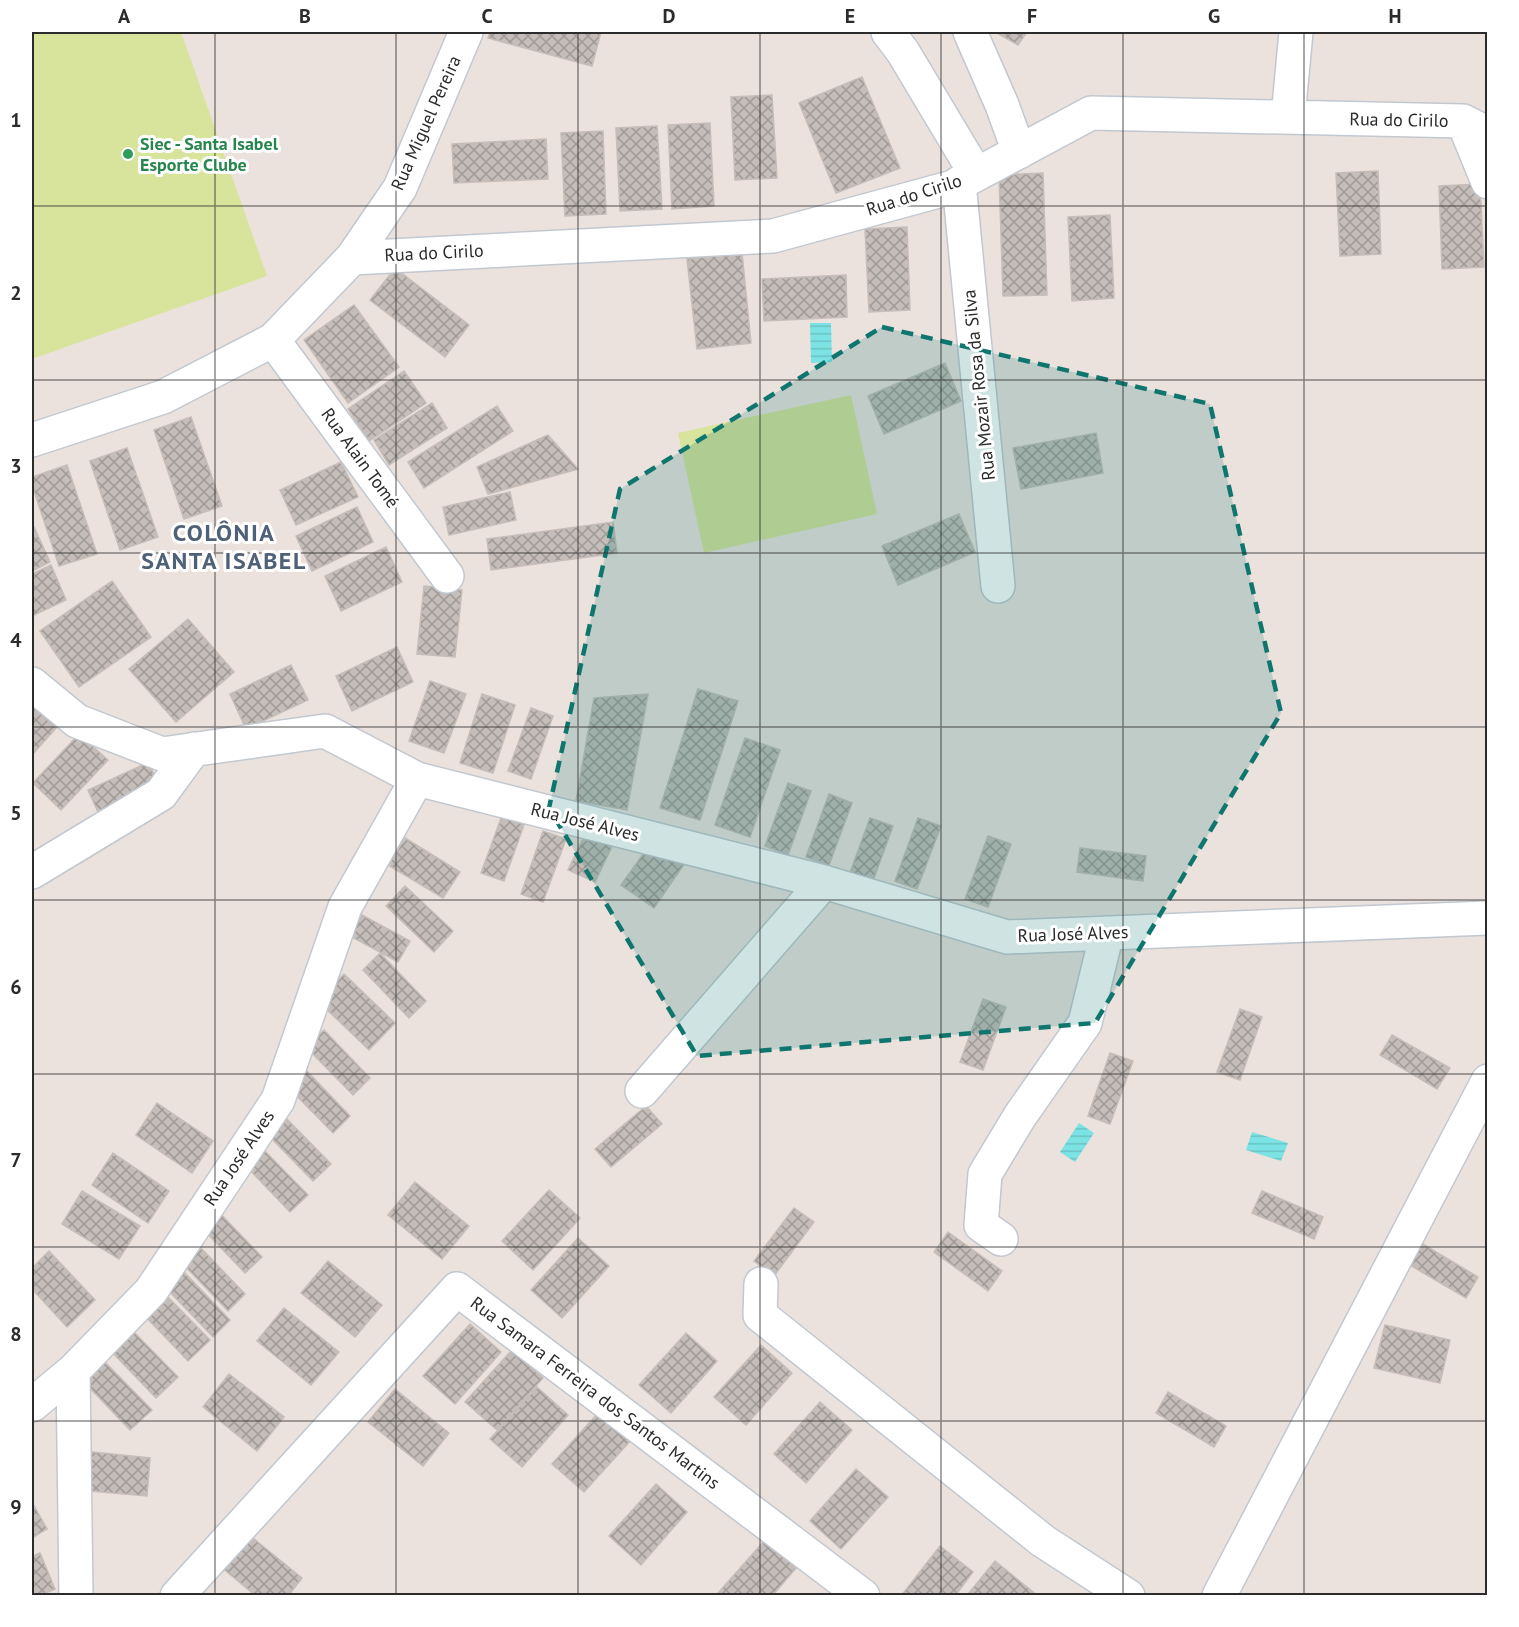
<svg xmlns="http://www.w3.org/2000/svg" width="1519" height="1627" font-family="'PT Sans',sans-serif">
  <defs>
    <pattern id="water-rules" width="6" height="5" patternUnits="userSpaceOnUse" patternTransform="scale(1.5)"><rect width="6" height="5" fill="#7be3e3"/><path d="M0 2.5h6" fill="none" stroke="#6ac3c3"/></pattern>
    <pattern id="building-cross-hatch" width="8" height="8" patternUnits="userSpaceOnUse" patternTransform="scale(1.5)"><rect width="8" height="8" fill="#c4bdb9"/><path d="M0 0l8 8M0 8l8-8" fill="none" stroke="#9f9a97"/></pattern>
  </defs>
  <rect width="100%" height="100%" fill="#ebe2de"/>
  <path fill="#d8e39c" d="M 32,32 L 181,32 L 267,276 L 32,359 Z
    M 851,395 L 877,514 L 704,553 L 678,433 Z"/>
  <path fill="url(#water-rules)" d="M 810,323 L 831,323 L 832,362 L 811,363 Z
    M 1079,1123 L 1094,1133 L 1075,1162 L 1060,1152 Z
    M 1252,1132 L 1288,1143 L 1281,1161 L 1246,1150 Z"/>
  <path fill="url(#building-cross-hatch)" stroke="#c6bdb8" stroke-width="1.5" d="M 490,32 L 601,32 L 592,66 L 488,38 Z
    M 995,32 L 1027,32 L 1018,45 Z
    M 862,77 L 900,168 L 836,193 L 799,103 Z
    M 772,95 L 777,178 L 735,180 L 731,97 Z
    M 710,123 L 714,206 L 672,209 L 668,125 Z
    M 657,126 L 662,209 L 620,211 L 616,128 Z
    M 603,131 L 606,214 L 565,216 L 561,133 Z
    M 546,139 L 548,179 L 454,183 L 452,144 Z
    M 1378,171 L 1381,254 L 1340,256 L 1336,173 Z
    M 1043,173 L 1047,295 L 1003,296 L 999,175 Z
    M 1480,184 L 1484,267 L 1442,269 L 1439,186 Z
    M 1110,215 L 1114,298 L 1072,301 L 1068,217 Z
    M 907,227 L 910,310 L 869,312 L 865,229 Z
    M 742,253 L 751,343 L 697,349 L 687,259 Z
    M 395,268 L 469,325 L 445,357 L 370,300 Z
    M 846,275 L 847,317 L 764,321 L 762,279 Z
    M 354,305 L 399,367 L 348,403 L 304,340 Z
    M 945,363 L 961,401 L 884,434 L 868,396 Z
    M 404,371 L 426,403 L 369,441 L 348,409 Z
    M 432,403 L 447,428 L 389,465 L 374,440 Z
    M 497,406 L 513,431 L 424,488 L 408,462 Z
    M 191,417 L 222,506 L 184,519 L 154,430 Z
    M 1096,433 L 1103,473 L 1021,489 L 1013,448 Z
    M 548,435 L 578,469 L 488,494 L 477,467 Z
    M 127,448 L 158,537 L 120,550 L 90,461 Z
    M 341,462 L 358,497 L 296,525 L 280,490 Z
    M 67,465 L 97,554 L 59,566 L 32,485 L 32,477 Z
    M 510,492 L 516,520 L 449,535 L 443,507 Z
    M 357,507 L 373,542 L 312,571 L 296,536 Z
    M 959,514 L 975,552 L 898,585 L 882,546 Z
    M 613,522 L 617,553 L 491,570 L 487,539 Z
    M 34,527 L 50,562 L 32,571 L 32,528 Z
    M 386,547 L 402,582 L 341,611 L 325,576 Z
    M 51,565 L 66,600 L 32,616 L 32,574 Z
    M 112,581 L 151,637 L 79,687 L 40,631 Z
    M 424,586 L 462,590 L 455,657 L 417,654 Z
    M 188,619 L 234,672 L 176,722 L 129,669 Z
    M 397,647 L 413,682 L 352,711 L 336,676 Z
    M 291,665 L 308,700 L 246,729 L 230,694 Z
    M 430,681 L 466,694 L 444,753 L 409,741 Z
    M 698,689 L 738,701 L 700,820 L 660,808 Z
    M 482,694 L 515,705 L 493,773 L 460,763 Z
    M 648,694 L 627,810 L 576,801 L 594,698 Z
    M 32,705 L 56,728 L 32,755 Z
    M 531,708 L 553,716 L 531,779 L 508,771 Z
    M 79,734 L 108,760 L 61,810 L 33,783 Z
    M 745,738 L 780,750 L 750,837 L 715,825 Z
    M 149,762 L 156,780 L 104,825 L 88,790 Z
    M 788,783 L 811,791 L 788,855 L 765,846 Z
    M 829,794 L 852,803 L 829,865 L 806,857 Z
    M 504,810 L 526,819 L 504,881 L 481,873 Z
    M 870,818 L 893,826 L 870,889 L 847,881 Z
    M 918,818 L 941,826 L 917,889 L 895,881 Z
    M 588,828 L 615,840 L 595,882 L 568,870 Z
    M 543,831 L 566,839 L 543,902 L 521,894 Z
    M 988,836 L 1011,844 L 988,907 L 965,899 Z
    M 405,838 L 460,872 L 443,898 L 388,865 Z
    M 1080,848 L 1146,856 L 1143,881 L 1077,872 Z
    M 646,850 L 687,860 L 654,908 L 621,885 Z
    M 405,886 L 453,931 L 434,952 L 386,906 Z
    M 351,909 L 410,941 L 398,962 L 339,930 Z
    M 380,953 L 426,1001 L 409,1018 L 363,970 Z
    M 344,974 L 395,1023 L 369,1050 L 318,1001 Z
    M 983,999 L 1006,1007 L 983,1070 L 960,1062 Z
    M 1240,1009 L 1262,1017 L 1240,1080 L 1217,1072 Z
    M 324,1030 L 370,1078 L 353,1095 L 306,1047 Z
    M 1392,1035 L 1450,1068 L 1437,1089 L 1380,1055 Z
    M 1110,1053 L 1133,1061 L 1110,1124 L 1088,1116 Z
    M 304,1068 L 350,1116 L 333,1133 L 286,1085 Z
    M 157,1103 L 213,1141 L 192,1173 L 136,1135 Z
    M 646,1106 L 662,1124 L 611,1167 L 595,1149 Z
    M 284,1116 L 331,1164 L 313,1181 L 266,1133 Z
    M 261,1147 L 308,1195 L 290,1212 L 244,1164 Z
    M 113,1153 L 169,1191 L 148,1223 L 92,1185 Z
    M 415,1182 L 469,1226 L 442,1259 L 388,1215 Z
    M 549,1190 L 580,1218 L 533,1270 L 502,1241 Z
    M 82,1191 L 140,1226 L 119,1259 L 62,1224 Z
    M 1262,1191 L 1323,1217 L 1314,1239 L 1252,1213 Z
    M 794,1208 L 814,1222 L 774,1276 L 754,1261 Z
    M 216,1209 L 262,1257 L 245,1273 L 199,1225 Z
    M 948,1232 L 1002,1271 L 988,1291 L 934,1252 Z
    M 578,1238 L 609,1266 L 562,1318 L 531,1290 Z
    M 1421,1243 L 1478,1277 L 1466,1298 L 1408,1264 Z
    M 199,1246 L 245,1294 L 228,1311 L 182,1263 Z
    M 49,1251 L 95,1300 L 67,1327 L 32,1289 L 32,1268 Z
    M 328,1261 L 382,1305 L 355,1337 L 301,1293 Z
    M 184,1272 L 230,1320 L 213,1337 L 167,1289 Z
    M 163,1292 L 210,1340 L 188,1361 L 142,1313 Z
    M 284,1308 L 339,1352 L 311,1385 L 257,1341 Z
    M 470,1324 L 501,1352 L 455,1404 L 423,1376 Z
    M 1385,1325 L 1450,1340 L 1440,1383 L 1374,1368 Z
    M 131,1329 L 178,1377 L 156,1398 L 110,1350 Z
    M 686,1333 L 717,1361 L 671,1413 L 639,1385 Z
    M 761,1345 L 792,1373 L 746,1425 L 714,1397 Z
    M 512,1350 L 543,1378 L 497,1430 L 465,1402 Z
    M 105,1362 L 152,1410 L 130,1430 L 84,1382 Z
    M 229,1374 L 284,1417 L 257,1451 L 203,1407 Z
    M 537,1387 L 568,1415 L 522,1467 L 490,1439 Z
    M 395,1389 L 449,1433 L 423,1466 L 368,1422 Z
    M 1168,1392 L 1226,1426 L 1214,1447 L 1156,1413 Z
    M 820,1402 L 852,1430 L 806,1483 L 774,1454 Z
    M 599,1412 L 631,1440 L 584,1492 L 552,1464 Z
    M 83,1451 L 150,1458 L 147,1496 L 79,1490 Z
    M 856,1469 L 888,1497 L 841,1549 L 810,1521 Z
    M 656,1484 L 687,1512 L 641,1565 L 609,1536 Z
    M 32,1502 L 47,1529 L 32,1538 Z
    M 248,1534 L 302,1578 L 288,1596 L 256,1596 L 221,1567 Z
    M 765,1540 L 796,1568 L 772,1596 L 721,1596 L 718,1593 Z
    M 940,1546 L 973,1572 L 955,1596 L 901,1596 Z
    M 40,1553 L 55,1589 L 38,1596 L 32,1596 L 32,1556 Z
    M 995,1561 L 1038,1596 L 970,1596 L 968,1594 Z"/>
  <g fill="none" stroke-linecap="round" stroke-linejoin="round">
    <g stroke="#c2c8d0" stroke-width="36">
      <path id="minor" d="M 888,32 L 903,52 L 976,174
        M 970,32 L 1002,105 L 1019,152
        M 1288,117 L 1296,32
        M 1463,121 L 1488,182
        M 959,183 L 998,586
        M 352,258 L 773,236 L 953,187 L 1091,113 L 1463,121 L 1488,134
        M 273,340 L 447,576
        M 32,440 L 163,397 L 273,340 L 352,258 L 400,188 L 466,32
        M 32,684 L 77,721 L 162,754 L 325,731 L 417,779
        M 32,872 L 161,794 L 194,749
        M 642,1091 L 824,882
        M 1001,1239 L 981,1225 L 985,1174 L 1020,1116 L 1085,1023 L 1107,933
        M 761,1284 L 760,1315 L 1043,1541 L 1128,1596
        M 73,1371 L 76,1596
        M 32,1405 L 73,1371 L 151,1291 L 278,1100 L 345,907 L 417,779 L 824,882 L 1007,937 L 1488,918
        M 177,1596 L 457,1289 L 863,1596
        M 1219,1596 L 1488,1081"/>
    </g>
    <use href="#minor" stroke="#fff" stroke-width="33"/>
  </g>
  <path fill="#0f766e" fill-opacity="0.2" stroke="#0f766e" stroke-width="4.5" stroke-dasharray="12 8" stroke-linejoin="round" d="M 882,327 L 1210,404 L 1281,713 L 1095,1023 L 697,1056 L 549,808 L 620,489 Z"/>
  <path fill="none" stroke="#2b2b2b" stroke-width="1.5" stroke-opacity="0.55" d="M 215,32 L 215,1596M 396,32 L 396,1596M 578,32 L 578,1596M 760,32 L 760,1596M 941,32 L 941,1596M 1123,32 L 1123,1596M 1304,32 L 1304,1596M 32,206 L 1488,206M 32,380 L 1488,380M 32,553 L 1488,553M 32,727 L 1488,727M 32,900 L 1488,900M 32,1074 L 1488,1074M 32,1247 L 1488,1247M 32,1421 L 1488,1421"/>
  <circle fill="#2e9e5b" stroke="#fff" stroke-width="2" cx="128" cy="154" r="6"/>
  <g text-anchor="middle" stroke-width="6" stroke-linejoin="round" paint-order="stroke">
    <g font-size="18" fill="#2b2b2b" stroke="#fff">
      <text transform="translate(1399 120) rotate(1)" y="6">Rua do Cirilo</text>
      <text transform="translate(426 123) rotate(-66)" y="6">Rua Miguel Pereira</text>
      <text transform="translate(914 195) rotate(-18)" y="6">Rua do Cirilo</text>
      <text transform="translate(434 253) rotate(-3)" y="6">Rua do Cirilo</text>
      <text transform="translate(979 385) rotate(-96)" y="6">Rua Mozair Rosa da Silva</text>
      <text transform="translate(360 458) rotate(54)" y="6">Rua Alain Tomé</text>
      <text transform="translate(585 822) rotate(14)" y="6">Rua José Alves</text>
      <text transform="translate(1073 934) rotate(-2)" y="6">Rua José Alves</text>
      <text transform="translate(239 1158) rotate(-56)" y="6">Rua José Alves</text>
      <text transform="translate(595 1393) rotate(37)" y="6">Rua Samara Ferreira dos Santos Martins</text>
    </g>
    <g font-size="18" font-weight="bold" fill="#27864d" stroke="#fff" text-anchor="start">
      <text x="140" y="150">Siec - Santa Isabel<tspan x="140" dy="21">Esporte Clube</tspan></text>
    </g>
    <g font-size="24" font-weight="bold" letter-spacing="1.5" fill="#4f6177" stroke="#fff">
      <text x="224" y="541">COLÔNIA<tspan x="224" dy="28">SANTA ISABEL</tspan></text>
    </g>
  </g>
  <rect width="1519" height="1627" fill="none" stroke="#ffffff" stroke-width="66"/>
  <rect x="33" y="33" width="1453" height="1561" fill="none" stroke="#2b2b2b" stroke-width="2"/>
  <g font-size="20" text-anchor="middle" font-weight="bold" fill="#2b2b2b">
    <text x="124" y="23">A</text>
    <text x="305" y="23">B</text>
    <text x="487" y="23">C</text>
    <text x="669" y="23">D</text>
    <text x="850" y="23">E</text>
    <text x="1032" y="23">F</text>
    <text x="1214" y="23">G</text>
    <text x="1395" y="23">H</text>
    <text x="16" y="127">1</text>
    <text x="16" y="300">2</text>
    <text x="16" y="473">3</text>
    <text x="16" y="647">4</text>
    <text x="16" y="820">5</text>
    <text x="16" y="994">6</text>
    <text x="16" y="1167">7</text>
    <text x="16" y="1341">8</text>
    <text x="16" y="1514">9</text>
  </g>
</svg>
